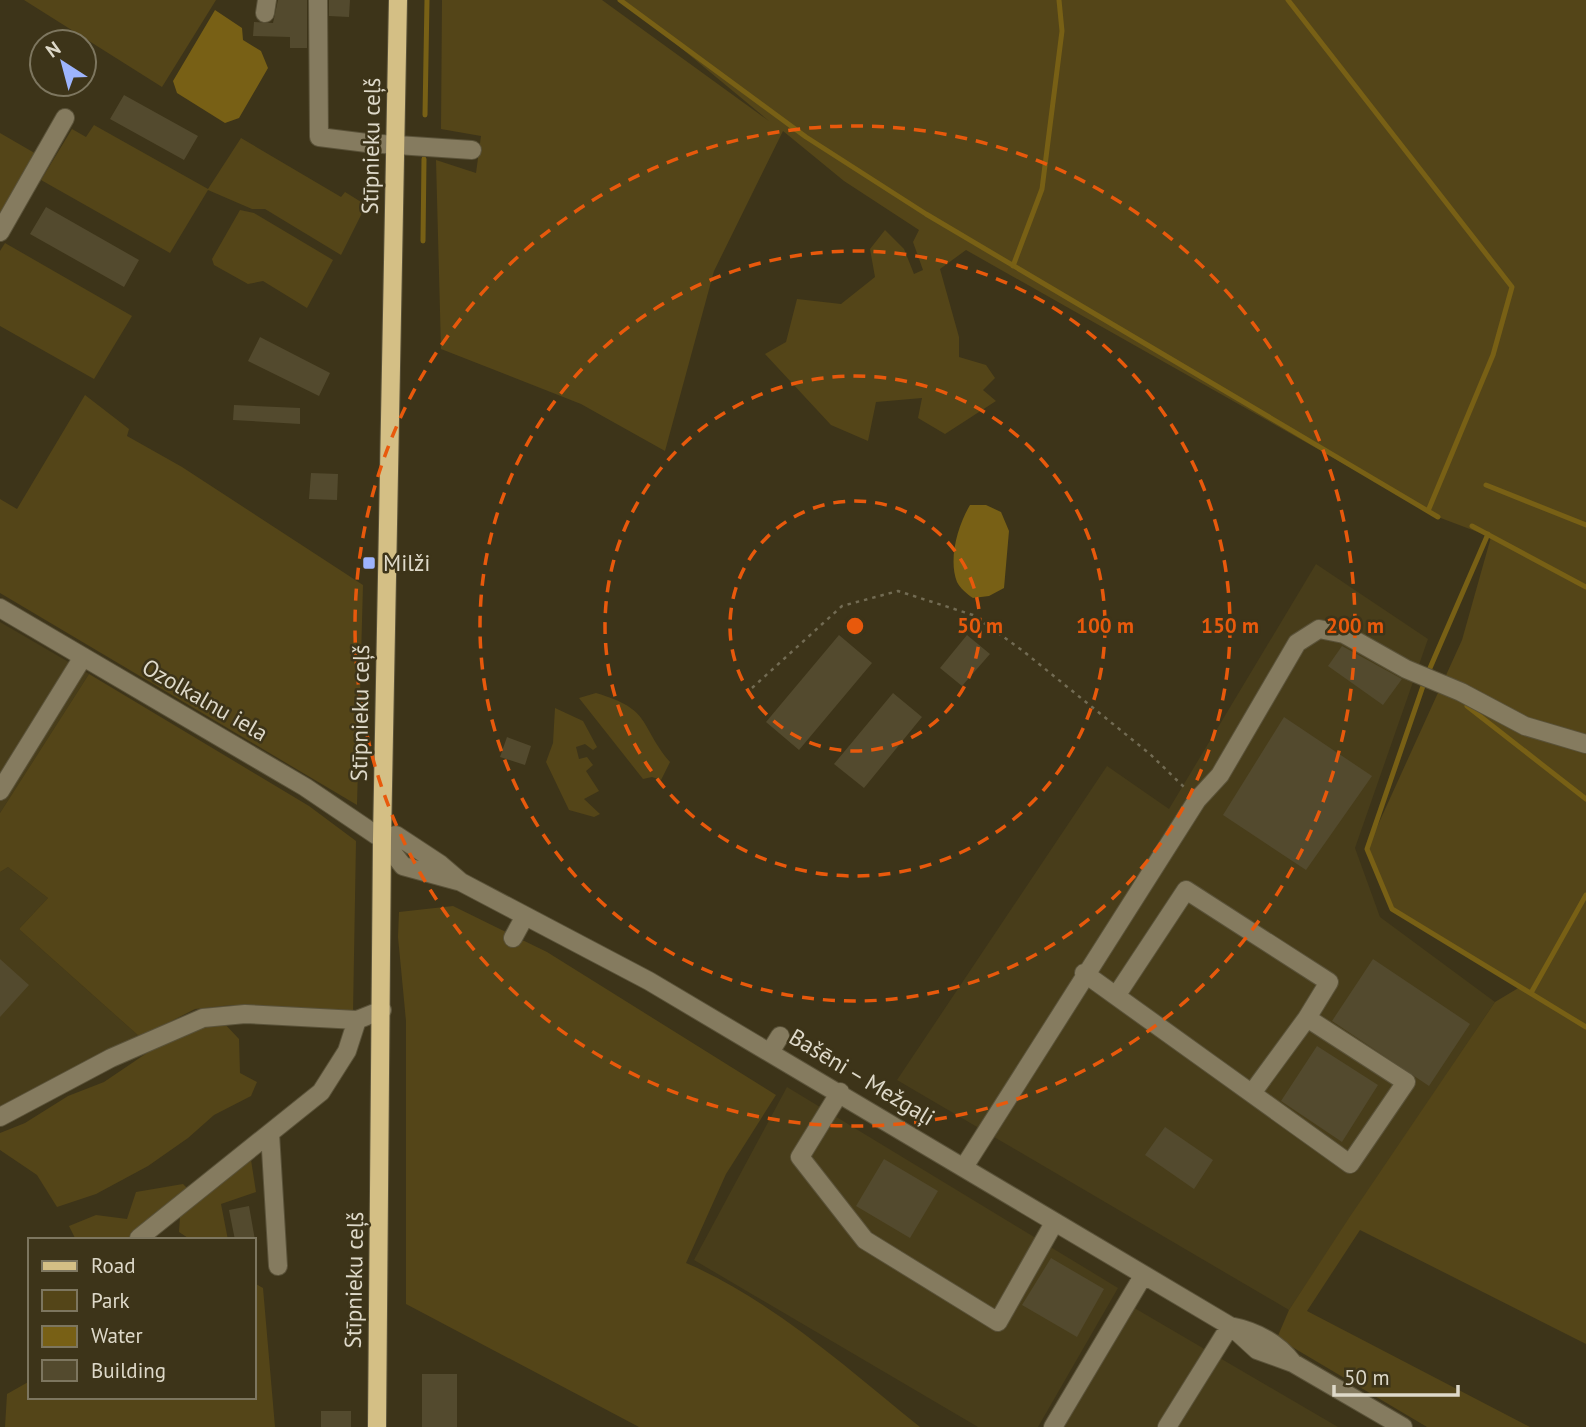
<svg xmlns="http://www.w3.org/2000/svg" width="1586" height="1427" font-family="'PT Sans',sans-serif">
  <rect width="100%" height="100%" fill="#3d3419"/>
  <path fill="#483d1a" d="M 1316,564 L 1428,639 L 1355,848 L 1380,917 L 1495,1002 L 1289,1310 L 897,1080 L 1107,766 L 1169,809 Z
    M 0,622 L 89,674 L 0,813 Z
    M 8,867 L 48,898 L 19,929 L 140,1037 L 0,1107 L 0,872 Z
    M 787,1087 L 1118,1288 L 1038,1427 L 978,1427 L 694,1260 Z
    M 1131,1306 L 1338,1427 L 1061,1427 Z"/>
  <path fill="#544518" d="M 24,0 L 216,0 L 162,87 Z
    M 442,0 L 602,0 L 769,121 L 623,0 L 1287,0 L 1349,79 L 1288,0 L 1586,0 L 1586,1344 L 1360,1230 L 1307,1311 L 1530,1427 L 1427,1427 L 1277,1338 L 1289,1310 L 1349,1218 L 1495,1002 L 1520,987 L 1392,909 L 1367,849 L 1462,640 L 1491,537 L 1438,517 L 966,250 L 940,269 L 959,337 L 959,357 L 986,365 L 995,378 L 983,390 L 996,401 L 945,434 L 918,418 L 922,398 L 876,402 L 868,441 L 831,425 L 765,354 L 786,342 L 797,299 L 841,304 L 875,277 L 870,249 L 885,230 L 904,249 L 914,274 L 923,270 L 913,242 L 919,230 L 844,181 L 783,131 L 714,271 L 665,451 L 581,404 L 441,349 L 436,160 L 476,173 L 481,136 L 441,129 Z
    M 94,125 L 208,189 L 241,138 L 341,197 L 345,192 L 366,205 L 341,255 L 265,209 L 252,209 L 208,190 L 170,253 L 41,180 L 72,129 L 86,137 Z
    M 0,133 L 38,155 L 0,217 Z
    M 240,210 L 254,213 L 333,260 L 307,308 L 263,281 L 248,284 L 214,265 L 212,259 Z
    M 5,243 L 132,316 L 94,379 L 0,326 L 0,251 Z
    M 85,395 L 129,429 L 127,436 L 182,467 L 363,585 L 357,805 L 0,593 L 0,499 L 17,509 Z
    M 89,674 L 309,806 L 356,841 L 353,1013 L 232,1005 L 195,1009 L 140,1037 L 19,929 L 48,898 L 8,867 L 0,872 L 0,813 Z
    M 596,693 C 653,710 638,724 670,762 L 661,780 L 652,777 L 643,779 L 579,698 Z
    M 555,708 L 583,721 L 597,747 L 593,750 L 585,744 L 576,747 L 579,759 L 587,757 L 593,765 L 586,771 L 599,791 L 584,799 L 600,814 L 594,817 L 569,810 L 546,762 L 553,743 Z
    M 453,906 L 547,952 L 776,1095 L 726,1174 L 686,1263 C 772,1300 848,1369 920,1427 L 639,1427 L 406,1304 L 406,1021 L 398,937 L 399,912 Z
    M 222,1021 L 239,1039 L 240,1073 L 257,1082 L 251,1096 L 214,1115 L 188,1138 L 148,1166 L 96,1194 L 57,1207 L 37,1175 L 0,1150 L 0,1133 L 25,1123 L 68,1096 L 104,1082 L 169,1038 Z
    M 251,1160 L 256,1192 L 221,1204 L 228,1240 L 191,1240 L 179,1232 L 180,1217 Z
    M 183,1184 L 188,1189 L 127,1240 L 76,1240 L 69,1226 L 96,1215 L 127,1219 L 136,1192 Z
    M 254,1283 L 263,1288 L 275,1427 L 5,1427 L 7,1394 L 30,1381 L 30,1397 L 254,1397 Z"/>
  <path fill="#786015" d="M 215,10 L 242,28 L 243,40 L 261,51 L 268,68 L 239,118 L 225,123 L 177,93 L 173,81 Z
    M 970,505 L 986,505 L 1001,512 L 1009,531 L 1004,588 L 989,596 L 973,598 C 967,594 960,588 957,582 C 948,559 958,525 970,505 Z"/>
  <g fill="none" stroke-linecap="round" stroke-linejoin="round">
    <path stroke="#786015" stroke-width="5" d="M 620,0 L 806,137 L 926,214 L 1438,517
      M 1288,0 L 1512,287 L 1493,355 L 1428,511
      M 425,115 L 427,0
      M 423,241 L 424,159
      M 1013,266 L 1042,189 L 1062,31 L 1059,0
      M 1486,485 L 1586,525
      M 1472,526 L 1586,587
      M 1430,668 L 1488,534
      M 1423,686 L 1367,849 L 1392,909 L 1586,1027
      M 1467,706 L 1586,799
      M 1531,993 L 1586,895"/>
  </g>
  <path fill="#534a2e" d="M 278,0 L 307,0 L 307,48 L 290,48 L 290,37 L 253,36 L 254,22 L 273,23 Z
    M 329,0 L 350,0 L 349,17 L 329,16 Z
    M 124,95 L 198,136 L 184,160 L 110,119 Z
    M 46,207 L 139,260 L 124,287 L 30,234 Z
    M 260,337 L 330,373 L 319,396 L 248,361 Z
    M 234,405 L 300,408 L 300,424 L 233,420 Z
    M 311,473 L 338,474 L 337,500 L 309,499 Z
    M 839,635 L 872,663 L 799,750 L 766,722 Z
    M 967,635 L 990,654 L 962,686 L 940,668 Z
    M 1342,646 L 1402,679 L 1383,705 L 1328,666 Z
    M 893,693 L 922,717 L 864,788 L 834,764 Z
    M 1284,717 L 1372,776 L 1306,870 L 1223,815 Z
    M 507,737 L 531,746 L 525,765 L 500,757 Z
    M 0,959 L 29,985 L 0,1017 Z
    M 1373,959 L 1470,1024 L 1429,1086 L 1332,1021 Z
    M 1317,1046 L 1378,1085 L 1342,1142 L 1281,1101 Z
    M 1165,1127 L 1213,1160 L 1194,1189 L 1145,1155 Z
    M 884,1159 L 938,1191 L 910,1238 L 856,1206 Z
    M 249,1206 L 255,1240 L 235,1240 L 229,1210 Z
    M 1051,1258 L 1104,1289 L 1077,1337 L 1022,1305 Z
    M 422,1374 L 457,1374 L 457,1427 L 422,1427 Z
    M 321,1411 L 351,1411 L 351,1427 L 321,1427 Z"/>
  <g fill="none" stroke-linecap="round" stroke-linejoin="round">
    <g stroke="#5a5239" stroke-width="20">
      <path id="minor" d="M 318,0 L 319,137 L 367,143 L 472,150
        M 265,13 L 267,0
        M 0,232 L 65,118
        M 0,608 L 305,787 L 382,839 L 403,866 L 458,881
        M 0,791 L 83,657
        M 382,839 L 396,835 L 440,864 L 461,882 L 649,981 L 1230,1326 C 1256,1331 1277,1342 1293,1363
        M 513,938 L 525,916
        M 1084,973 C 1173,1037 1261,1100 1350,1164 L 1406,1082 L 1307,1018 L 1252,1093
        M 1116,996 L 1186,890 L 1329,982 L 1307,1018
        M 770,1052 L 780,1036
        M 840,1092 L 800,1157 L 865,1240 L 998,1322 L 1054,1223
        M 0,1117 L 111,1058 L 203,1018 L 245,1014 L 357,1020 L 382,1010
        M 270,1133 L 278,1266
        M 964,1167 L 1197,800 L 1220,775 L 1297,643 L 1319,629 L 1344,634 L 1406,669 L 1461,692 L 1525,726 L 1586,744
        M 139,1238 L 321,1092 L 347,1051 L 357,1020
        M 1233,1328 L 1257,1350 L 1293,1363 L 1403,1427
        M 1053,1427 L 1143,1276
        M 1167,1427 L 1230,1326"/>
    </g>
    <g stroke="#5a5239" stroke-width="20">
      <path id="major" d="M 377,1427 L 382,839 L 398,0"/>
    </g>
    <path stroke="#726b53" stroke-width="2.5" stroke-dasharray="3.5 5" stroke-linecap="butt" d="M 752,688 L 842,606 L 898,591 L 973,615 L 1023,651 L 1150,754 L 1185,788"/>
    <use href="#minor" stroke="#857b5f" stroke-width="18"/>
    <use href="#major" stroke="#d4bf85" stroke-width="18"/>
  </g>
  <g fill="none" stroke="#e8590c" stroke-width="3.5" stroke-dasharray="12 9">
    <circle cx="855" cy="626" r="125"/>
    <circle cx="855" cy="626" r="250"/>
    <circle cx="855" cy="626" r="375"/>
    <circle cx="855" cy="626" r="500"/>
  </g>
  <rect fill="#9db4fd" stroke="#3d3419" stroke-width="2.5" x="362" y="556" width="14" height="14" rx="3.5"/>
  <g text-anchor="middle" stroke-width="5" stroke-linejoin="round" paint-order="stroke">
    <g font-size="23" fill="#ded9c9" stroke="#3d3419">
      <text transform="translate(371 146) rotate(-89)" y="8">Stīpnieku ceļš</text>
      <text transform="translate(205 700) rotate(30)" y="8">Ozolkalnu iela</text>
      <text transform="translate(360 713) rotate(-89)" y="8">Stīpnieku ceļš</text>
      <text transform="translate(862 1077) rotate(31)" y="8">Bašēni – Mežgaļi</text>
      <text transform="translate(354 1280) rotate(-89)" y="8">Stīpnieku ceļš</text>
    </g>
    <g font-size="23" fill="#ded9c9" stroke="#3d3419" text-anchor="start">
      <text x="383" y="571">Milži</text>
    </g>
  </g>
  <circle cx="855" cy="626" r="10" fill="#e8590c" stroke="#3d3419" stroke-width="3.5"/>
  <g font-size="21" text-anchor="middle" font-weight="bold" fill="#e8590c" stroke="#3d3419" stroke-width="5" stroke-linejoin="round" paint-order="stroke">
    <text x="980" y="633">50 m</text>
    <text x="1105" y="633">100 m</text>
    <text x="1230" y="633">150 m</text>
    <text x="1355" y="633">200 m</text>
  </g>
  <rect x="28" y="1238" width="228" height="161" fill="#3d3419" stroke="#7d765f" stroke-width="2"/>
  <rect x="42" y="1261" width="35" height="10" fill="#d4bf85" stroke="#7d765f" stroke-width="2"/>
  <text x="91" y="1273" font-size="21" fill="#ded9c9">Road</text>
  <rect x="42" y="1290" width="35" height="21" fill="#544518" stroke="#7d765f" stroke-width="2"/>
  <text x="91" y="1308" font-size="21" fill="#ded9c9">Park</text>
  <rect x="42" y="1326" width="35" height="21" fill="#786015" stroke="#7d765f" stroke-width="2"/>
  <text x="91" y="1343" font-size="21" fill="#ded9c9">Water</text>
  <rect x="42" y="1360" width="35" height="21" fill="#534a2e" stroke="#7d765f" stroke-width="2"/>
  <text x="91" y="1378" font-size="21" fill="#ded9c9">Building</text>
  <g transform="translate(63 63) rotate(324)"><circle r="33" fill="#3d3419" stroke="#7d765f" stroke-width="2"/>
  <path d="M0-5L12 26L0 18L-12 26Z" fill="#9db4fd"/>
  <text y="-10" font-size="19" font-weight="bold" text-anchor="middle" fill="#ded9c9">N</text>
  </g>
  <path d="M1334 1385v10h124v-10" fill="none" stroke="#ded9c9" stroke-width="3.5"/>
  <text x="1344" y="1385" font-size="21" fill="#ded9c9" stroke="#3d3419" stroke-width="5" paint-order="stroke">50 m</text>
</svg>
